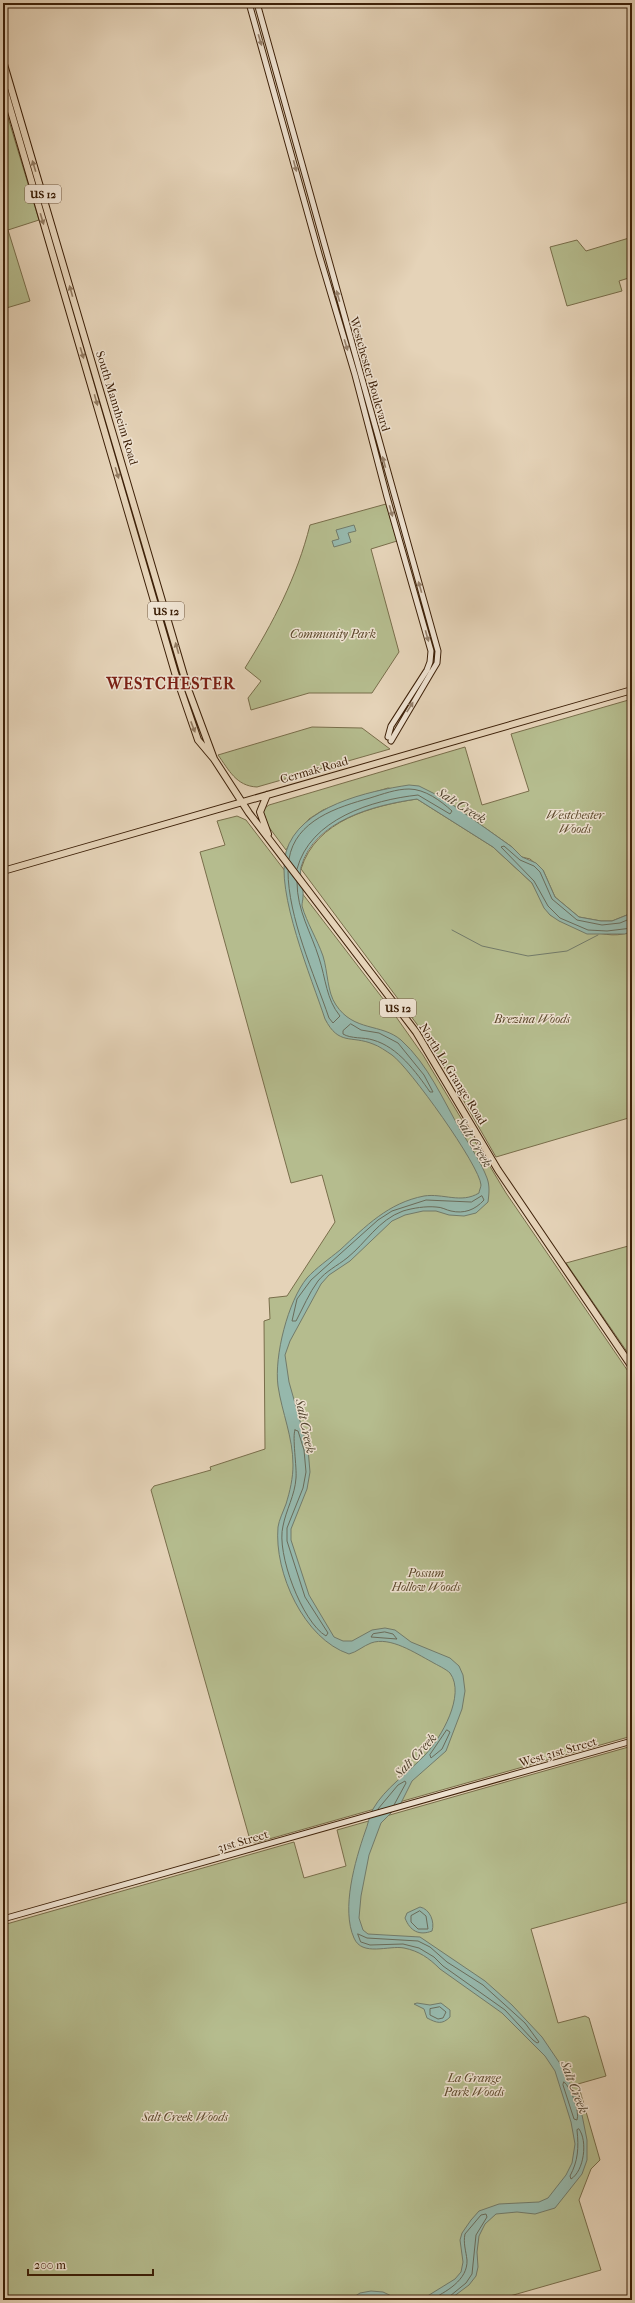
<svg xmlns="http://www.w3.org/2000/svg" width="635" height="2303" font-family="'IM FELL French Canon',serif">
  <rect width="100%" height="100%" fill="#e5d3b8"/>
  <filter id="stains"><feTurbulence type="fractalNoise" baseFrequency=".005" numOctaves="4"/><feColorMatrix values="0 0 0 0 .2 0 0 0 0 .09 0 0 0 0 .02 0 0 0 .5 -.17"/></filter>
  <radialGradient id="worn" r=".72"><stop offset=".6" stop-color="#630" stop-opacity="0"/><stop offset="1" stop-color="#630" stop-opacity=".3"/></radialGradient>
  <path fill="#b5bc8e" stroke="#796e4b" d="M 3,101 L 39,220 L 8,230 L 30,301 L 3,309 Z
    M 629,238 L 632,243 L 632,277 L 619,281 L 622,291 L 567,306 L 550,247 L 577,240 L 586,251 Z
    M 386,504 L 397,541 L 371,549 L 399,652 L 372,693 L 309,693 L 251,710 L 248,698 L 261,681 L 245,668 C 273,623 297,577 310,525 Z
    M 632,699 L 632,913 L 612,921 L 601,921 L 579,917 L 555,897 L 543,870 L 530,859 L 522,857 L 512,847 L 443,798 L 388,788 L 348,800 L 323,810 L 309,819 L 296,834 L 286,850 L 265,822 L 262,810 L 269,805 L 465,747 L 482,805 L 529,791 L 511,734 Z
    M 312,727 L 362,728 L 390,749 L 257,787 C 236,786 229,770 218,755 Z
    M 417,799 L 493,847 L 532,883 L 550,915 C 574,924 607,943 632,931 L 632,1117 L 496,1157 L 428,1039 L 301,869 C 316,820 372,806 417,799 Z
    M 237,816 L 246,820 L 387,1004 L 423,1055 L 506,1193 L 632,1377 L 632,1736 L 255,1843 L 250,1840 L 151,1490 L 154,1486 L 211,1470 L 210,1467 L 265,1449 L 264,1321 L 270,1319 L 269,1298 L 287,1296 L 335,1222 L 322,1175 L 291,1183 L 200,852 L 225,845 L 217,821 Z
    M 632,1245 L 632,1359 L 566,1263 Z
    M 632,1746 L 632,1901 L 531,1929 L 558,2023 L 585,2016 L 589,2018 L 606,2076 L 578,2084 L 600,2160 L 591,2169 L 579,2200 L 601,2270 L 496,2300 L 3,2300 L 3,1925 L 294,1842 L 304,1878 L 346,1866 L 337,1830 Z"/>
  <path fill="#96b8ac" stroke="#727b6a" d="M 354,525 L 356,531 L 348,533 L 351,542 L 334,547 L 332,541 L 339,539 L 336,530 Z
    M 409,785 L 419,786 L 443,798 L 512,847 L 522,857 L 536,863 L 543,870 L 555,897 L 579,917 L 601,921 L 612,921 L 632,913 L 632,931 L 625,934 L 587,934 L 559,921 L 550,915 L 544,908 L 532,883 L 493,847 L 417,799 C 375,805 314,820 301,867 C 299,877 304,887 303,897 C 303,900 302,902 302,906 C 307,923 317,939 323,956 C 328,972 327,992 336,1005 C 354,1032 381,1023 401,1040 C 428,1064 443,1100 461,1131 C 470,1146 481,1162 487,1178 C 490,1186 489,1194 488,1202 L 476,1213 L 464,1216 L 449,1215 L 436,1211 L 423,1211 L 405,1215 L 392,1221 L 350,1261 L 329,1275 L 321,1284 L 290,1341 L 285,1355 L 289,1382 L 308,1449 L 310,1472 L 307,1489 L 291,1529 L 291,1540 L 309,1595 L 334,1637 L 343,1641 L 352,1641 L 372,1630 L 385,1628 L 395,1630 L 411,1642 L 450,1658 L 459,1666 L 463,1675 L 465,1691 L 462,1709 L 446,1751 L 412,1781 L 401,1803 L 381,1823 L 369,1855 L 361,1896 L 359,1918 L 363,1930 L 368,1934 L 420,1937 L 485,1981 L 512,2005 L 542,2037 L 563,2068 L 580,2105 L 587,2140 L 587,2160 L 582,2174 L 555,2208 L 535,2214 L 517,2212 L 496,2214 L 485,2224 L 479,2236 L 477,2252 L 478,2267 L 476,2276 L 469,2285 L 449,2300 L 421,2300 L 455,2279 L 461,2272 L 463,2262 L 460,2240 L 462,2233 L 471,2220 L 479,2211 L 499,2204 L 539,2202 L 548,2198 L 566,2175 L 572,2163 L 575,2144 L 571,2122 L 555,2071 L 545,2056 L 502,2013 L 440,1969 C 429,1958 419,1951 404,1948 C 389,1945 362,1957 354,1938 C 341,1909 355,1861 365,1832 C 368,1825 369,1816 373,1809 C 385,1788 408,1773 425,1755 C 441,1738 466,1695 450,1673 C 446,1669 437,1665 432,1662 C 415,1653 390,1636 371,1643 C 363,1646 357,1652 349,1654 C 304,1639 274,1573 278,1527 C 279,1520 283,1512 286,1504 C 290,1491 293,1478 293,1465 C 293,1437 282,1413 278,1386 C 274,1356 288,1301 307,1278 C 316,1268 329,1259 340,1250 C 366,1226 388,1203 424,1196 C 443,1193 461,1204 479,1193 C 479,1191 481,1187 481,1185 C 480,1166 409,1067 392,1055 C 386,1051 379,1046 373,1044 C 351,1035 339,1046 325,1019 C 312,979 275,892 286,852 C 299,806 369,791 409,785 Z
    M 420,1907 C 430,1909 435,1922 432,1931 C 419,1936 410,1931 405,1918 L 407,1913 Z
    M 417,2003 L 430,2005 L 441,2003 L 450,2010 L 450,2017 C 442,2025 437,2023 427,2018 L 424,2009 L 414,2004 Z
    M 371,2291 L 383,2292 L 400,2300 L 349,2300 L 360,2293 Z"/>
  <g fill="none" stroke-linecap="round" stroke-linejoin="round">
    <path stroke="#6a6c5a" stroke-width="1" d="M 289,859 C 295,820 338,807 370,798 C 383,794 396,789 409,789 C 425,789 441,801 452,811 L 450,814 L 418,795 C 372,800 310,819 297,869
      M 288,871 C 288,917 314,974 329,1018 L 333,1023 L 340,1016 C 326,999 326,979 319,958 C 311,932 297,911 297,882
      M 632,918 L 620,923 L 602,925 L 577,920 L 552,899 L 540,872 L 534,866 L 520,860 L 504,846 L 501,847 L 534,881 L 548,906 L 560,918 L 588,930 L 607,931 L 632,928
      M 351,1024 L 361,1030 L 379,1033 L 398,1043 L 424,1075 L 433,1092 L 430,1092 C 416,1072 398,1047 373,1040 C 364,1037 351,1039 343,1034 L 343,1031 Z
      M 482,1196 L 484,1200 C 475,1210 464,1214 451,1211 C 446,1210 442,1207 436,1207 C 426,1206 413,1208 403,1211 C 378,1220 366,1243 347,1258 C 337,1266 326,1271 318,1281 C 309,1293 303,1308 296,1321 L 292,1321 L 297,1299 L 311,1280 L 378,1220 L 392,1211 L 426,1200 L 471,1202 Z
      M 295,1430 L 298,1431 L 304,1450 L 306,1472 L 303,1488 L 287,1528 L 287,1541 L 305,1597 L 328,1633 L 326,1636 C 302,1622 276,1553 283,1526 C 286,1510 295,1495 296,1478 C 297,1468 292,1436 295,1430 Z
      M 385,1632 L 393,1634 L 397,1639 L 371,1637 L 373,1634 Z
      M 447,1730 L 450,1732 L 442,1749 L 431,1758 L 430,1755 Z
      M 378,1809 L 398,1785 L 405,1781 L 406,1783 L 394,1805
      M 420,1911 L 426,1916 L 428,1929 L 418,1929 L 411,1922 L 411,1916 Z
      M 358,1934 L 367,1938 L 418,1941 L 430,1947 L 447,1962 L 483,1985 L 525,2023 L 539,2042 L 537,2043 L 533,2040 L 505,2010 L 443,1966 L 434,1957 L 419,1948 L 403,1944 L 370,1945 L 361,1942 Z
      M 440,2007 L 446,2012 L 443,2018 L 438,2019 L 430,2015 L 430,2009 Z
      M 564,2082 C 571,2087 580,2112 577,2120 L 574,2119 L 563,2085 Z
      M 579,2129 C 588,2141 584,2171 571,2179 L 570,2176 C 578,2161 579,2148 577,2130 Z
      M 430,2300 C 446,2292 468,2280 467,2260 C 466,2251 463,2243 465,2234 L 481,2215 L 486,2214 L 487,2217 L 476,2235 L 472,2274 L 466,2283 L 450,2296 L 448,2300"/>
    <path stroke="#727b6a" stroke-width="1" d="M 452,930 L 482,946 L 528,956 L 567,951 L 598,935"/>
    <g stroke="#3d2008" stroke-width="7">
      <path id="secondary" d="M 249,3 L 319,254 L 355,375 L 387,497 L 431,651 L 430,662 L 427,670 L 391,726 L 388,737
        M 257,3 L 438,651 L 437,663 L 431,673 L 391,741
        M 3,1919 L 632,1741"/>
    </g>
    <g stroke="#3d2008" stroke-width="8">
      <path id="primary" d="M 3,61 L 188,689 L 214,759
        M 3,84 L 175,673 L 198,740 L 214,759 L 249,813 L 416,1032 L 498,1170 L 632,1367
        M 267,795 L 260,812 L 268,834
        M 3,871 L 632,690"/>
    </g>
    <use href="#secondary" stroke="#eee2d1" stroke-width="5"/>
    <use href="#primary" stroke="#e5d3b8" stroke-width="6"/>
  </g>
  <defs><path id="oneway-solid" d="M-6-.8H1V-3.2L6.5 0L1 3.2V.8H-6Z"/></defs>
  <g fill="#96816c">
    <use href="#oneway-solid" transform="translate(260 40) rotate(73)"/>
    <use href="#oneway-solid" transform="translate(295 166) rotate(75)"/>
    <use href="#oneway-solid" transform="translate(338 296) rotate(-106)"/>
    <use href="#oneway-solid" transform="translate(346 345) rotate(73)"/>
    <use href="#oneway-solid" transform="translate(384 462) rotate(-105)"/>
    <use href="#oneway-solid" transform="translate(391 511) rotate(74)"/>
    <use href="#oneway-solid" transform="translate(420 587) rotate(-106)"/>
    <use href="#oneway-solid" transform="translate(427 636) rotate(74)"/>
    <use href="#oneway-solid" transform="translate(410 707) rotate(-58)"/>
  </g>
  <g fill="#917a60">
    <use href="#oneway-solid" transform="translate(34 166) rotate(-107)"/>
    <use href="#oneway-solid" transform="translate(42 219) rotate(73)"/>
    <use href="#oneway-solid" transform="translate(71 291) rotate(-106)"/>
    <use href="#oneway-solid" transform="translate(82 353) rotate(73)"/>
    <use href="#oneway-solid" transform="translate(96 400) rotate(74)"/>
    <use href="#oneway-solid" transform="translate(117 473) rotate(73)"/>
    <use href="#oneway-solid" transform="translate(177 648) rotate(-106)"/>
    <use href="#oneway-solid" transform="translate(193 727) rotate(69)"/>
  </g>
  <g text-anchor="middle" stroke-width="3" stroke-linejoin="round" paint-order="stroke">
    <g fill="#eee2d1" stroke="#725a44" stroke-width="1">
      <rect x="25" y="185" width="36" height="18" rx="3"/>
      <rect x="148" y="602" width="36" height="18" rx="3"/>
      <rect x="380" y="999" width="36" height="18" rx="3"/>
    </g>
    <g font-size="11" font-weight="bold" fill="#3d2008">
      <text x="43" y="198">US 12</text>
      <text x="166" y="615">US 12</text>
      <text x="398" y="1012">US 12</text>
    </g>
    <g font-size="12" fill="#3d2008" stroke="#eee2d1">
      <text transform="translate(370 374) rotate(74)" y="4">Westchester Boulevard</text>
      <text transform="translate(117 408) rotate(73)" y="4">South Mannheim Road</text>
      <text transform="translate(314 770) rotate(-16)" y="4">Cermak Road</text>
      <text transform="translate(453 1074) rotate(58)" y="4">North La Grange Road</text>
      <text transform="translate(558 1752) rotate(-16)" y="4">West 31st Street</text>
      <text transform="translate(243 1841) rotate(-16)" y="4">31st Street</text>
    </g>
    <g font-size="12" font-style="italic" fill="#5b472a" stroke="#eee2d1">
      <text x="333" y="638">Community Park</text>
      <text x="575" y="819">Westchester<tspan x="575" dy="14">Woods</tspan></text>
      <text x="532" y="1023">Brezina Woods</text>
      <text x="426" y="1577">Possum<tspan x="426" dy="14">Hollow Woods</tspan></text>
      <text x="474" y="2082">La Grange<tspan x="474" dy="14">Park Woods</tspan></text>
      <text x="185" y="2121">Salt Creek Woods</text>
    </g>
    <g font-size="13" font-style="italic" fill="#534631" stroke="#eee2d1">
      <text transform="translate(462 805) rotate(32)" y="5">Salt Creek</text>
      <text transform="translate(475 1142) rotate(59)" y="5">Salt Creek</text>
      <text transform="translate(306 1426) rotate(78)" y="5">Salt Creek</text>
      <text transform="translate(415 1755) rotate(-47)" y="5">Salt Creek</text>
      <text transform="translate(575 2087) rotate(69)" y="5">Salt Creek</text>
    </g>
    <g font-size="16" font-weight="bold" letter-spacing="1" fill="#7a1f14" stroke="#eee2d1">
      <text x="171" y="689">WESTCHESTER</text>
    </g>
  </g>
  <rect width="635" height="2303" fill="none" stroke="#e5d3b8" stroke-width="16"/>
  <rect x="4" y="4" width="627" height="2295" fill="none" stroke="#3d2008" stroke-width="2"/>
  <rect x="8" y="8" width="619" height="2287" fill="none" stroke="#3d2008"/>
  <path d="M28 2269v6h125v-6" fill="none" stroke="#3d2008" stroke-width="2"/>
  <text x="34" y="2269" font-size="12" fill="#3d2008" stroke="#eee2d1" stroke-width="3" paint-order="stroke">200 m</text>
  <rect width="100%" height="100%" filter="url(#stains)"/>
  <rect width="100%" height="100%" fill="url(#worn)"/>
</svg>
